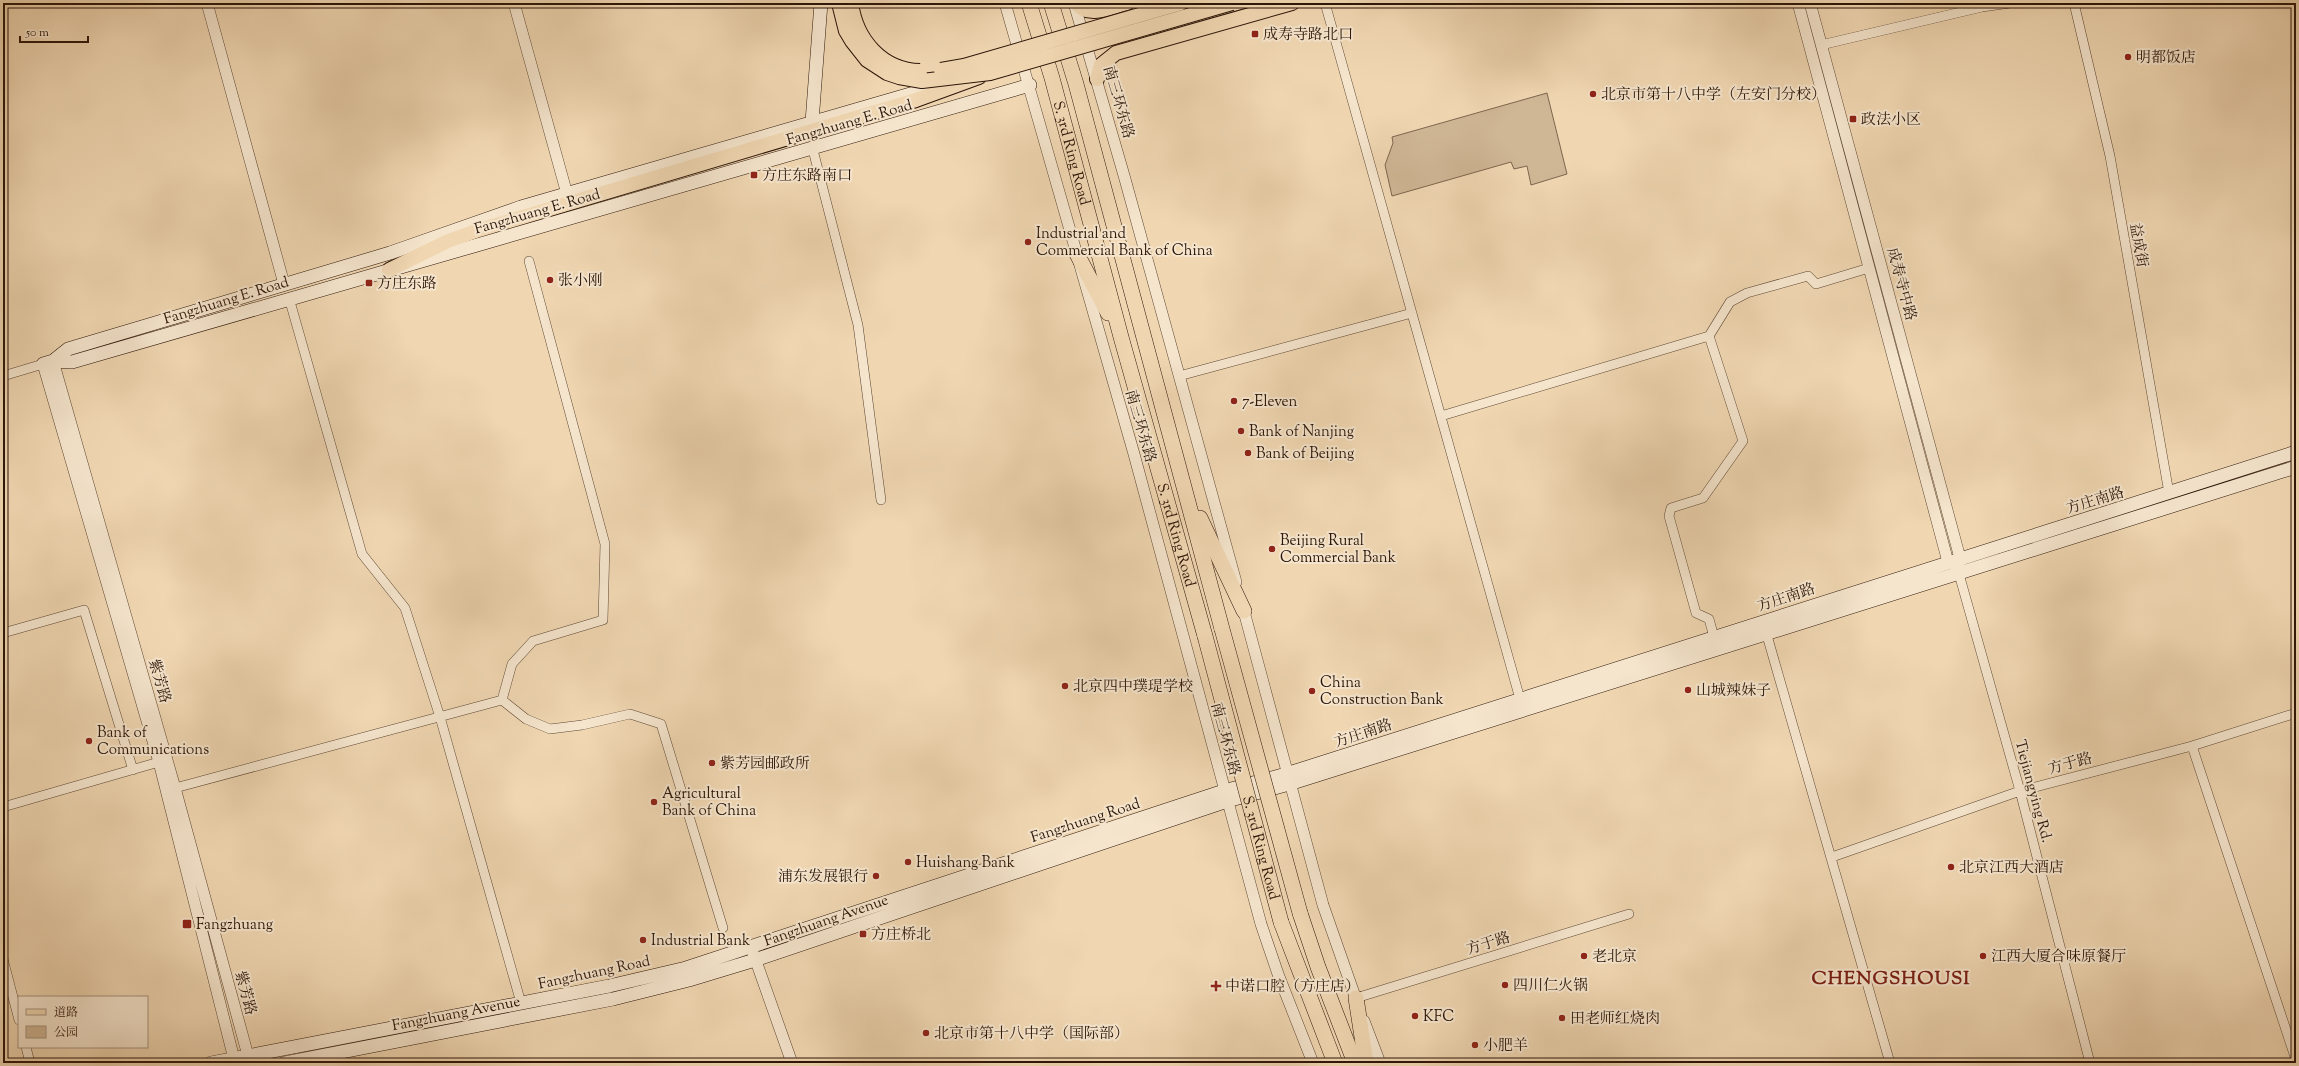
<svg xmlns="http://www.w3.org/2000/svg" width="2299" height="1066" font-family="'Sorts Mill Goudy','Noto Serif SC',serif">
  <rect width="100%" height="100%" fill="#f0d7b2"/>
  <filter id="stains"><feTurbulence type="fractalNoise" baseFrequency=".005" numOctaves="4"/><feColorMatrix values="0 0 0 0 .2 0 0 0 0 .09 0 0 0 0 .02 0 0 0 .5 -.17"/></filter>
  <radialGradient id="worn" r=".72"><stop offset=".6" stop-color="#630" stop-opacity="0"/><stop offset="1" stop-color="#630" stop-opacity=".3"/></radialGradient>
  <path fill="#cfb695" stroke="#7e664e" d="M 1547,93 L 1567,174 L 1531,185 L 1527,166 L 1514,169 L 1511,162 L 1392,196 L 1385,165 L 1393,143 L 1392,137 Z"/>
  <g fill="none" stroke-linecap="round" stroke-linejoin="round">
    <g stroke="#5d4632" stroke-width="10">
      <path id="minor" d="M 1325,3 L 1520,699
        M 2074,3 L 2110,156 L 2169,493
        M 1821,45 L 1982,7 L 2010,3
        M 813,150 L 858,325 L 881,500
        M 289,298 L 362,554 L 405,608 L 440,717 L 521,1003
        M 1709,336 L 1743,441 L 1703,498 L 1671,508 L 1669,516 L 1696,613 L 1709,619 L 1714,637
        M 3,376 L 43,364
        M 1179,376 L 1412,313
        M 1441,416 L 1709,336 L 1730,302 L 1747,293 L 1808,276 L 1816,284 L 1869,268
        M 1955,569 L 1959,574 L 2020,791 L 2090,1063
        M 1766,632 L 1890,1063
        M 3,633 L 84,610 L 133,770
        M 502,700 L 512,664 L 533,641 L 603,620 L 605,544 L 529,261
        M 2192,746 L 2296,1060
        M 175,788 L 502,700 L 526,719 L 550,729 L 582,725 L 630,714 L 661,724 L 723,928
        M 3,807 L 159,762
        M 1832,857 L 2020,791 L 2192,746 L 2296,713
        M 3,959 L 19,1020
        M 1356,998 L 1629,914
        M 26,1047 L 30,1063"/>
    </g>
    <g stroke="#5d4632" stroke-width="12">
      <path id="tertiary" d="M 207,3 L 284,284
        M 514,3 L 567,194
        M 1005,3 L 1134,454 L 1261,924 L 1278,974 L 1313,1063
        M 1074,3 L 1125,179 L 1236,582
        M 1798,3 L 1948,562
        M 1810,3 L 1960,558 L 1959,567
        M 53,361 L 175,788 L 250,1063
        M 43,364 L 159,762 L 235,1063
        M 1242,604 L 1323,905 L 1358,1005
        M 751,947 L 792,1063
        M 1364,1021 L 1380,1063"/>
    </g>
    <g stroke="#2c1508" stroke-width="14">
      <path id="secondary" d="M 812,122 L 821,3
        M 53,361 L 68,349 L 390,253 L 521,207 L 938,86
        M 43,364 L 53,361 L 72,362 C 391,268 711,180 1030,85
        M 211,1063 L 609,986 L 686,968 L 1224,791 L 1286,774 L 2296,452
        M 285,1063 L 613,999 L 689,980 L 755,960 L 1227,801 L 1289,784 L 2296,467"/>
    </g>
    <g stroke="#2c1508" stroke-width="16">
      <path id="primary" d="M 1076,3 C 1088,19 1111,7 1127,3
        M 1097,79 L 1101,65 L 1116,53 L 1292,3
        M 389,270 L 448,241 L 479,230 L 916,100 L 979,77"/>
    </g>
    <g stroke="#2c1508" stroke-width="16">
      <g id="trunk">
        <path id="s1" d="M 1029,3 L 1052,78 L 1121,337 L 1205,636"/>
        <path d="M 1051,3 L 1076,84 L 1222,629"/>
        <path d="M 1077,254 L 1108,313"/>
        <path d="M 1200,518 L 1244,611"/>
        <path d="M 1300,913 L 1318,967 L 1355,1063"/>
        <path d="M 1281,922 L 1335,1063"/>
        <path d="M 1356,998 L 1366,1063"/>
      </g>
    </g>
    <use href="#minor" stroke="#f5e5cd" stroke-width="9"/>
    <use href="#tertiary" stroke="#f5e5cd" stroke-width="11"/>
    <use href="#secondary" stroke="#f5e5cd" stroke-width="13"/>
    <use href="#primary" stroke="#f0d7b2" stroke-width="14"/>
    <use href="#trunk" stroke="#f0d7b2" stroke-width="15"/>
    <g stroke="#2c1508" stroke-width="16" stroke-linecap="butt">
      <path id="primary-bridge" d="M 839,3 L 846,31 L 852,41 L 867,60 L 887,73 L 899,77 L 922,81 L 990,73 L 1232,3
        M 851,3 C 856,40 882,70 920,71
        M 941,70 L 964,66 L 1181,3"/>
    </g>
    <g stroke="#2c1508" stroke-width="16" stroke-linecap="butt">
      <g id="trunk-bridge">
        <path d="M 1222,629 L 1300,913"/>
        <path id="s2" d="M 1205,636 L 1281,922"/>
      </g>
    </g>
    <use href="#primary-bridge" stroke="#f0d7b2" stroke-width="14"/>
    <use href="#trunk-bridge" stroke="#f0d7b2" stroke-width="15"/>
  </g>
  <g fill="#8f2418" stroke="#f5e5cd" stroke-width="1.5">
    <rect x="1251" y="30" width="8" height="8" rx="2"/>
    <circle cx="2128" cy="57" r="4"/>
    <circle cx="1593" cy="94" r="4"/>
    <rect x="1849" y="115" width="8" height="8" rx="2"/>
    <rect x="750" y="171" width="8" height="8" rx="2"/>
    <circle cx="1028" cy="242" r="4"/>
    <circle cx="550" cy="280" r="4"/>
    <rect x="365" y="279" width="8" height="8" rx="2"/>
    <circle cx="1234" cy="401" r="4"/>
    <circle cx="1241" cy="431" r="4"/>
    <circle cx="1248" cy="453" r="4"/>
    <circle cx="1272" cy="549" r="4"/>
    <circle cx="1065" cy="686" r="4"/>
    <circle cx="1688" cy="690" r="4"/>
    <circle cx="1312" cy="691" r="4"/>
    <circle cx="89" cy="741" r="4"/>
    <circle cx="712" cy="763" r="4"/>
    <circle cx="654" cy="802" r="4"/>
    <circle cx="908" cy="862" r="4"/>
    <circle cx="1951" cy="867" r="4"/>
    <circle cx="876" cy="876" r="4"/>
    <rect x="182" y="919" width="10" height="10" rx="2"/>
    <rect x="859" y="930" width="8" height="8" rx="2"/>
    <circle cx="643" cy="940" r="4"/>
    <circle cx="1584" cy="956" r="4"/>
    <circle cx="1983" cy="956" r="4"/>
    <circle cx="1505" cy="985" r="4"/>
    <path d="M1214 980h4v4h4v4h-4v4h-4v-4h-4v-4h4z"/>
    <circle cx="1415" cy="1016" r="4"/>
    <circle cx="1562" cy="1018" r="4"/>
    <circle cx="926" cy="1033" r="4"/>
    <circle cx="1475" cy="1045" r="4"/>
  </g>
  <g text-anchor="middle" stroke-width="4" stroke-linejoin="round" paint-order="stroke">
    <g font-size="15" fill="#2c1508" stroke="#f5e5cd" text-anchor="start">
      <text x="1263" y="39">成寿寺路北口</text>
      <text x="2136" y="62">明都饭店</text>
      <text x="1601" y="99">北京市第十八中学（左安门分校）</text>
      <text x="1861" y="124">政法小区</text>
      <text x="762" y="180">方庄东路南口</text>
      <text x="1036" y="238">Industrial and<tspan x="1036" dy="17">Commercial Bank of China</tspan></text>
      <text x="558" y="285">张小刚</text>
      <text x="377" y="288">方庄东路</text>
      <text x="1242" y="406">7-Eleven</text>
      <text x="1249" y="436">Bank of Nanjing</text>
      <text x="1256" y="458">Bank of Beijing</text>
      <text x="1280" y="545">Beijing Rural<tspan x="1280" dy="17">Commercial Bank</tspan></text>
      <text x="1320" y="687">China<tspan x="1320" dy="17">Construction Bank</tspan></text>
      <text x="1073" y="691">北京四中璞瑅学校</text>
      <text x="1696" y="695">山城辣妹子</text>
      <text x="97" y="737">Bank of<tspan x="97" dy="17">Communications</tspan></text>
      <text x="720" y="768">紫芳园邮政所</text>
      <text x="662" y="798">Agricultural<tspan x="662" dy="17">Bank of China</tspan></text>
      <text x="916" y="867">Huishang Bank</text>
      <text x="1959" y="872">北京江西大酒店</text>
      <text x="868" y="881" text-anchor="end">浦东发展银行</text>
      <text x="196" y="929">Fangzhuang</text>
      <text x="871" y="939">方庄桥北</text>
      <text x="651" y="945">Industrial Bank</text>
      <text x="1592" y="961">老北京</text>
      <text x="1991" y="961">江西大厦合味原餐厅</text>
      <text x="1513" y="990">四川仁火锅</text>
      <text x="1225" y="991">中诺口腔（方庄店）</text>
      <text x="1423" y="1021">KFC</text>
      <text x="1570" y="1023">田老师红烧肉</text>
      <text x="934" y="1038">北京市第十八中学（国际部）</text>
      <text x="1483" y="1050">小肥羊</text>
    </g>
    <g font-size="15" fill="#2c1508" stroke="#f5e5cd">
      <text transform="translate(1119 102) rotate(74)" y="5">南三环东路</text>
      <text transform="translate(849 122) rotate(-16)" y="5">Fangzhuang E. Road</text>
      <text dy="5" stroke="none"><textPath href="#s1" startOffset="156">S. 3rd Ring Road</textPath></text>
      <text transform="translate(537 211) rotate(-16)" y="5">Fangzhuang E. Road</text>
      <text transform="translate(2139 245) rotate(80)" y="5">益成街</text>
      <text transform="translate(1902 284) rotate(75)" y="5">成寿寺中路</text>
      <text transform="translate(226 300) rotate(-17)" y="5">Fangzhuang E. Road</text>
      <text transform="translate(1141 426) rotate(74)" y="5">南三环东路</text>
      <text transform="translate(2095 500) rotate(-17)" y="5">方庄南路</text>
      <text dy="5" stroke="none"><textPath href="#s1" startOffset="552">S. 3rd Ring Road</textPath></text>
      <text transform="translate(1786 597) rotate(-18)" y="5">方庄南路</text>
      <text transform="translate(160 681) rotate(74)" y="5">紫芳路</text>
      <text transform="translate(1363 733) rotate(-18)" y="5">方庄南路</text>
      <text transform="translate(1226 739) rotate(75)" y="5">南三环东路</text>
      <text transform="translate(2070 763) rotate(-15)" y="5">方于路</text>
      <text transform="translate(2034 791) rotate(75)" y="5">Tiejiangying Rd.</text>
      <text transform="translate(1085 820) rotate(-18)" y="5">Fangzhuang Road</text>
      <text dy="5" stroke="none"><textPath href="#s2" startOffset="219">S. 3rd Ring Road</textPath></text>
      <text transform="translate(826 920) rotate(-19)" y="5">Fangzhuang Avenue</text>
      <text transform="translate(1488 943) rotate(-17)" y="5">方于路</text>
      <text transform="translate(594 972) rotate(-12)" y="5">Fangzhuang Road</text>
      <text transform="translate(246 993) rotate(75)" y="5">紫芳路</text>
      <text transform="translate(456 1013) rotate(-11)" y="5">Fangzhuang Avenue</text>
    </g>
    <g font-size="19" font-weight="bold" letter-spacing="1" fill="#7a1f14" stroke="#f5e5cd">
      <text x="1891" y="984">CHENGSHOUSI</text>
    </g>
  </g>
  <rect width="2299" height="1066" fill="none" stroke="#f0d7b2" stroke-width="16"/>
  <rect x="4" y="4" width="2291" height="1058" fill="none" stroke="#2c1508" stroke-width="2"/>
  <rect x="8" y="8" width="2283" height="1050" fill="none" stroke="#2c1508"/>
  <rect x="18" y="996" width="130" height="52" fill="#f5e5cd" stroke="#a5927e"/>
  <rect x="26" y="1009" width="20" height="6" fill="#f0d7b2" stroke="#a5927e"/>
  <text x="54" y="1016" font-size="12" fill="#2c1508">道路</text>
  <rect x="26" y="1026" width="20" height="12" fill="#cfb695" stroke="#a5927e"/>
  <text x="54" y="1036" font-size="12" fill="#2c1508">公园</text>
  <path d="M20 36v6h68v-6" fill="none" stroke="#2c1508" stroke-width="2"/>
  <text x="26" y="36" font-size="12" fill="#2c1508" stroke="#f5e5cd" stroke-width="3" paint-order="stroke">50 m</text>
  <rect width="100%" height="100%" filter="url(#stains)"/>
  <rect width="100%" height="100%" fill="url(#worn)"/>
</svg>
